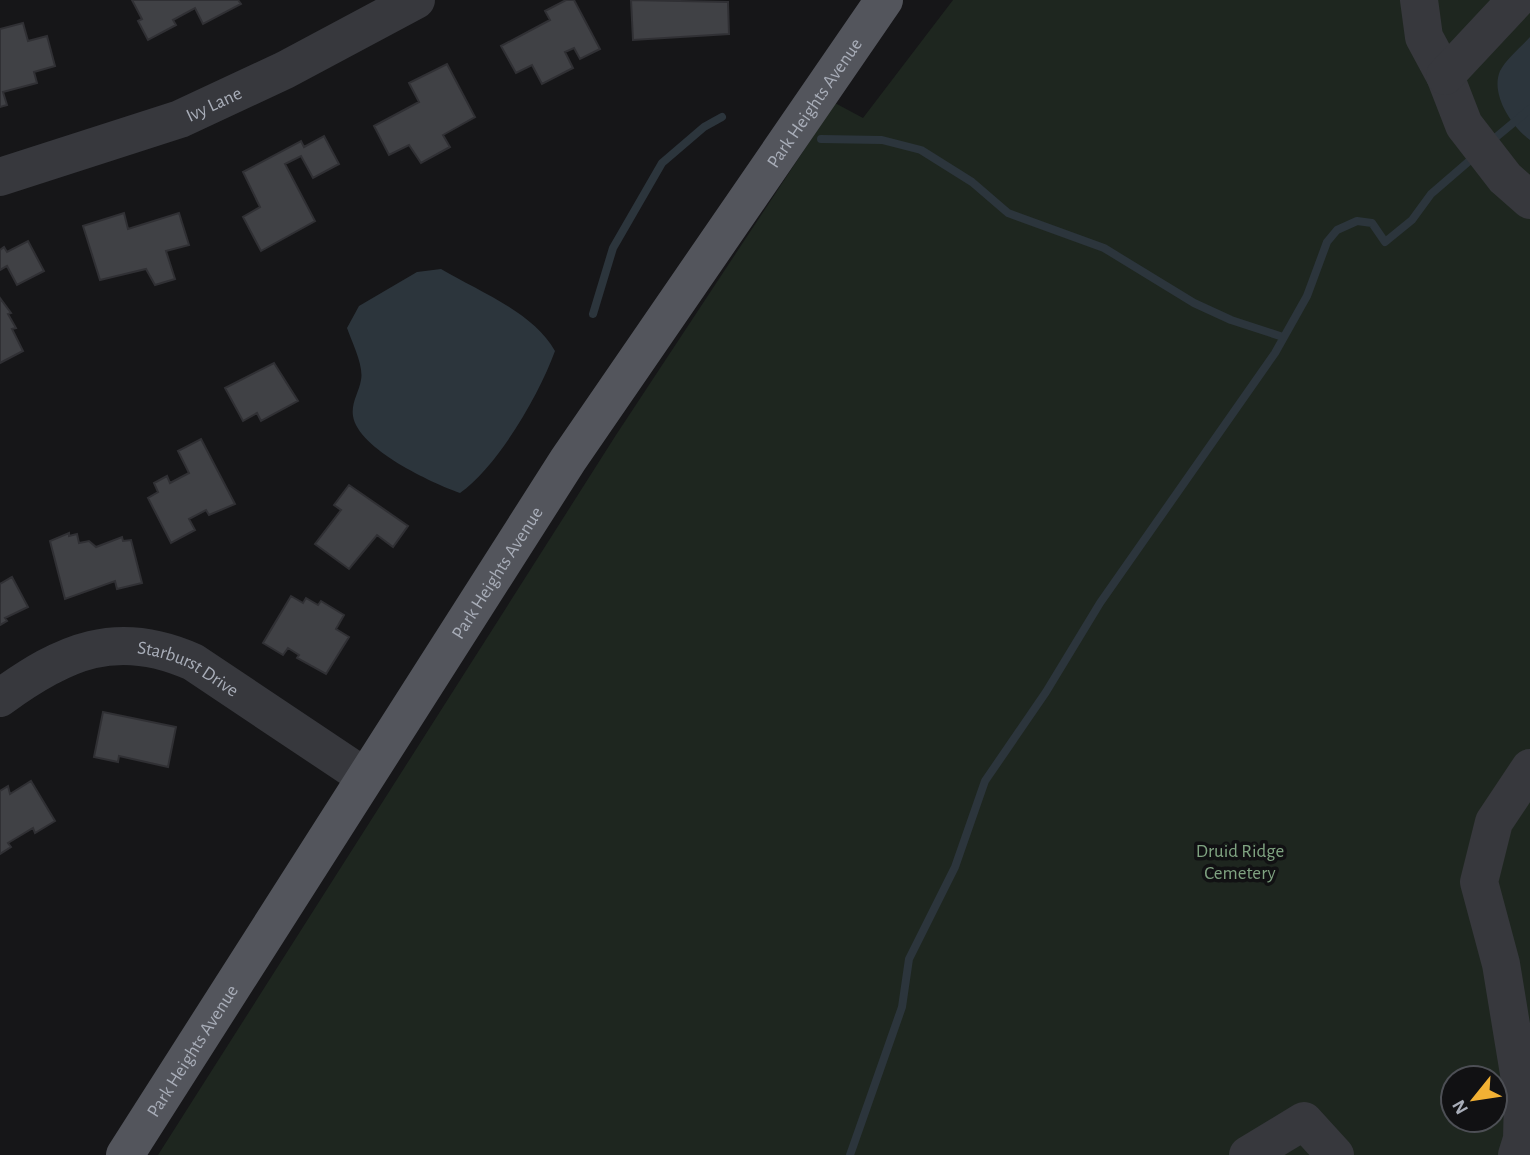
<svg xmlns="http://www.w3.org/2000/svg" width="1530" height="1155" font-family="'Alegreya Sans',sans-serif">
  <rect width="100%" height="100%" fill="#161618"/>
  <path fill="#1e261f" fill-rule="evenodd" d="M 953,0 L 1530,0 L 1530,1155 L 158,1155 L 616,435 L 835,103 L 863,118 ZM 1453,1078 L 1495,1078 L 1495,1120 L 1453,1120 Z"/>
  <path fill="#2c353c" d="M 1530,37 L 1530,140 C 1512,127 1490,94 1500,71 C 1506,59 1521,47 1530,37 Z
    M 441,269 C 478,291 533,312 555,351 C 539,395 498,466 460,493 C 432,483 358,449 353,416 C 351,403 359,392 361,380 C 364,366 352,342 347,328 L 359,306 L 417,272 Z"/>
  <g fill="none" stroke-linecap="round" stroke-linejoin="round">
    <path stroke="#2c353c" stroke-width="8" d="M 821,139 L 882,140 L 921,150 L 972,182 L 1008,213 L 1104,248 L 1194,303 L 1231,320 L 1283,337
      M 1489,143 L 1530,109
      M 593,314 L 613,248 L 662,163 L 704,127 L 722,117
      M 850,1155 L 902,1007 L 909,959 L 955,867 L 985,781 L 1046,692 L 1100,603 L 1275,353 L 1307,296 L 1327,242 L 1337,230 L 1357,221 L 1372,223 L 1385,242 L 1412,220 L 1431,194 L 1475,156"/>
  </g>
  <path fill="#404145" stroke="#303034" stroke-width="2" d="M 132,0 L 238,0 L 241,4 L 203,24 L 195,8 L 173,20 L 176,25 L 148,40 L 138,21 L 142,19 Z
    M 566,0 L 574,0 L 600,49 L 580,59 L 574,48 L 565,52 L 573,68 L 542,84 L 532,65 L 516,73 L 501,46 L 550,20 L 545,11 Z
    M 631,0 L 728,2 L 729,34 L 633,40 Z
    M 23,23 L 28,41 L 47,36 L 55,66 L 34,72 L 37,83 L 3,92 L 7,105 L 0,107 L 0,29 Z
    M 447,64 L 475,117 L 443,135 L 450,147 L 421,163 L 409,145 L 389,155 L 374,126 L 419,102 L 409,83 Z
    M 324,136 L 339,164 L 313,178 L 301,156 L 285,164 L 315,221 L 261,251 L 243,217 L 260,207 L 243,172 L 301,141 L 304,147 Z
    M 124,213 L 128,229 L 179,213 L 189,245 L 166,251 L 175,279 L 155,285 L 146,269 L 100,280 L 83,226 Z
    M 28,241 L 44,271 L 17,285 L 7,266 L 0,270 L 0,250 L 4,247 L 7,252 Z
    M 0,298 L 11,313 L 8,314 L 16,328 L 12,329 L 23,351 L 0,363 Z
    M 274,363 L 298,401 L 261,421 L 257,413 L 243,421 L 225,388 Z
    M 201,439 L 235,504 L 209,515 L 206,510 L 189,519 L 195,530 L 171,543 L 148,498 L 158,492 L 154,483 L 167,476 L 170,483 L 189,473 L 178,451 Z
    M 349,485 L 408,526 L 393,547 L 377,535 L 349,569 L 315,544 L 341,510 L 334,505 Z
    M 69,533 L 69,536 L 77,534 L 79,543 L 89,541 L 96,547 L 122,537 L 123,541 L 131,540 L 142,583 L 117,589 L 115,581 L 65,599 L 50,541 Z
    M 12,577 L 28,607 L 5,618 L 7,621 L 0,625 L 0,584 Z
    M 291,596 L 303,603 L 306,598 L 318,605 L 321,601 L 344,615 L 336,629 L 349,637 L 326,674 L 297,658 L 299,655 L 288,648 L 283,655 L 263,643 Z
    M 103,712 L 176,727 L 168,767 L 119,756 L 118,762 L 94,757 Z
    M 31,781 L 55,821 L 35,833 L 33,828 L 8,843 L 11,847 L 0,854 L 0,791 L 8,786 L 10,794 Z"/>
  <g fill="none" stroke-linecap="round" stroke-linejoin="round">
    <g stroke="#37383d" stroke-width="38">
      <path d="M 1419,0 L 1424,37 L 1445,76 L 1464,125 L 1505,178 L 1530,200"/>
      <path d="M 1445,76 L 1516,0"/>
      <path id="s1" d="M 0,177 L 180,119 L 285,70 L 416,0"/>
      <path id="s2" d="M 0,698 C 64,651 117,628 193,662 L 365,777"/>
      <path d="M 1248,1155 L 1304,1121 L 1335,1155"/>
      <path d="M 1517,1155 L 1522,1139 L 1523,1098 L 1501,964 L 1479,882 L 1494,822 L 1530,768"/>
    </g>
    <path stroke="#53555c" stroke-width="38" id="s3" d="M 125,1155 L 568,460 L 884,0"/>
  </g>
  <g text-anchor="middle" stroke-width="7" stroke-linejoin="round" paint-order="stroke">
    <g font-size="19" fill="#a8adb8" stroke="#111113">
      <text dy="7" stroke="none"><textPath href="#s3" startOffset="1258">Park Heights Avenue</textPath></text>
      <text dy="7" stroke="none"><textPath href="#s1" startOffset="226">Ivy Lane</textPath></text>
      <text dy="7" stroke="none"><textPath href="#s3" startOffset="691">Park Heights Avenue</textPath></text>
      <text dy="7" stroke="none"><textPath href="#s2" startOffset="206">Starburst Drive</textPath></text>
      <text dy="7" stroke="none"><textPath href="#s3" startOffset="124">Park Heights Avenue</textPath></text>
    </g>
    <g font-size="19" fill="#7fa381" stroke="#111113">
      <text x="1240" y="857">Druid Ridge<tspan x="1240" dy="22">Cemetery</tspan></text>
    </g>
  </g>
  <g transform="translate(1474 1099) rotate(240)"><circle r="33" fill="#111113" stroke="#4d4f55" stroke-width="2"/>
  <path d="M0-5L12 26L0 18L-12 26Z" fill="#f2b134"/>
  <text y="-10" font-size="19" font-weight="bold" text-anchor="middle" fill="#a8adb8">N</text>
  </g>
</svg>
